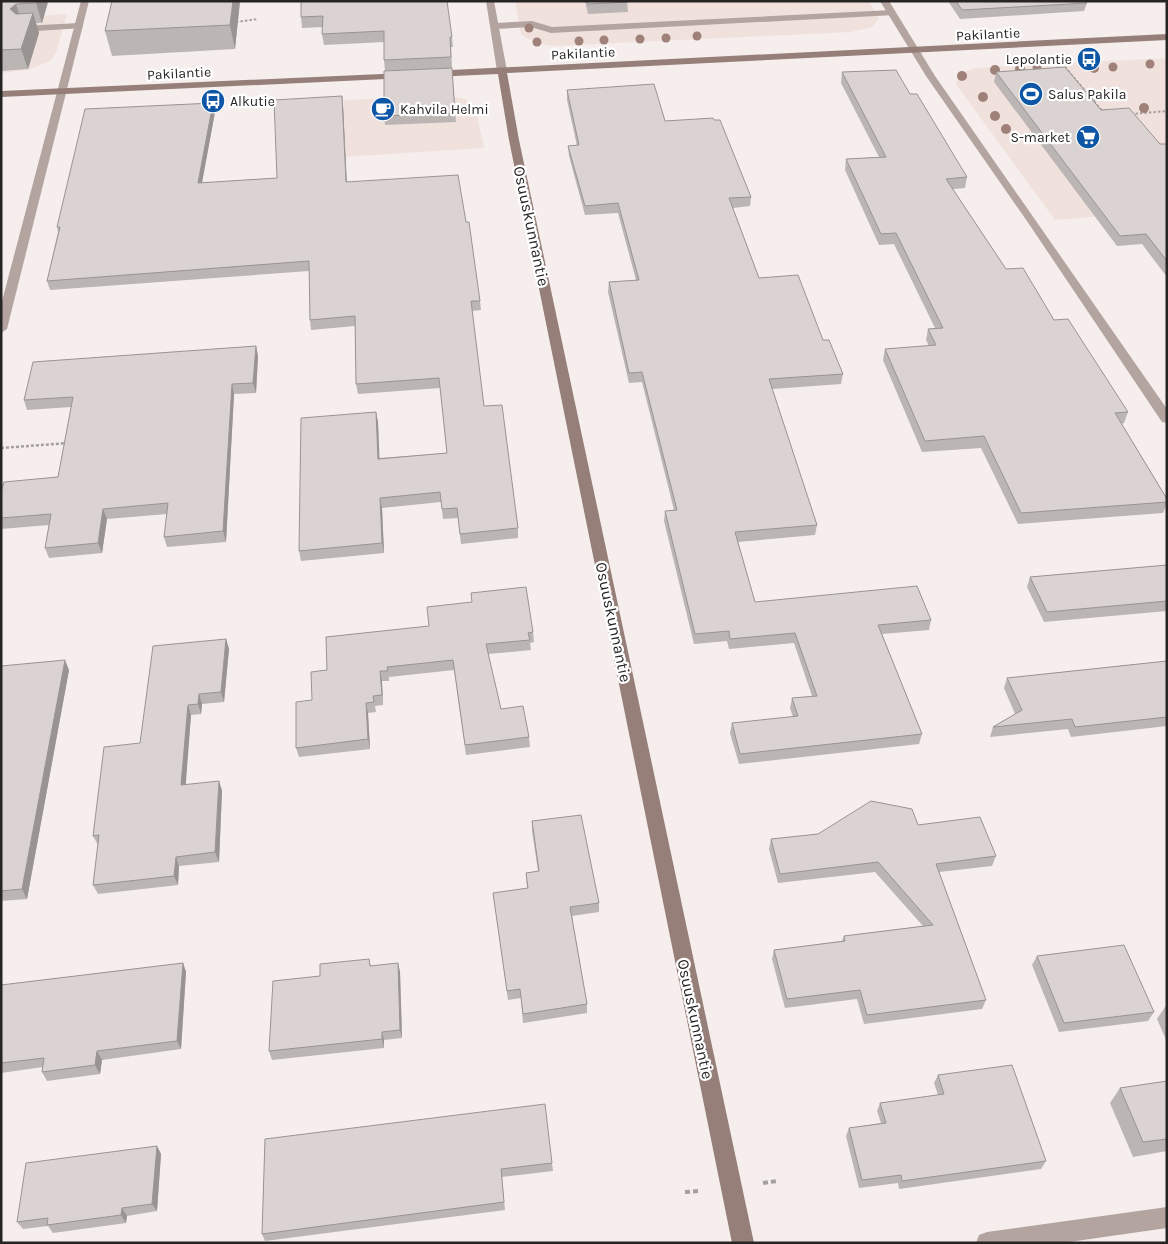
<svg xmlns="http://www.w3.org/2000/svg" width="1168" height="1244" font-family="Karla,sans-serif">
  <rect width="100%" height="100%" fill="#f5eeec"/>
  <path fill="#f0e1dd" d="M 515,1 L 869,1 L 879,19 L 872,27 L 851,32 L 554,46 L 536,43 L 523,36 L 520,30 Z
    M 67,14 L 56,53 L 50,61 L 28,70 L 1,73 L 1,18 Z
    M 1167,58 L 1167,211 L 1055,220 L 956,84 L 960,74 L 975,68 Z
    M 447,95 L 465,99 L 475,106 L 484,148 L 342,157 L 344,100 Z"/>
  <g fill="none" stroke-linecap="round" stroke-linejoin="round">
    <path stroke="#a5a09e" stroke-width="2" stroke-dasharray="2.5 2" stroke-linecap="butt" d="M 236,22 L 258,19
      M 1065,67 L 1103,112
      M 1094,100 L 1113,99
      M 1131,114 L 1167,111"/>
    <path stroke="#a5a09e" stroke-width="2.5" stroke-dasharray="3 2" stroke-linecap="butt" d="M 1,448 L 68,443"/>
    <path stroke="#a5a09e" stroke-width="4" stroke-dasharray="5 3" stroke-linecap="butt" d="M 763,1183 L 777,1181
      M 685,1192 L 699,1191"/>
    <path fill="#b3a4a0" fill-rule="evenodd" d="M 892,10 L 895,11 L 895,15 L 551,33 L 531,27 L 495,29 L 491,26 L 495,23 L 532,21 L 552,27 Z
      M 79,23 L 83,26 L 82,28 L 22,32 L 18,29 L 22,26 Z"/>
    <path fill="#b3a4a0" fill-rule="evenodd" d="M 81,1 L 89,1 L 7,329 L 1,333 L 1,305 Z
      M 486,1 L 494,1 L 507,71 L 505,73 L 499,73 L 497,71 Z
      M 880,1 L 889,1 L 935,76 L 1167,409 L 1167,423 L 1162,422 L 1029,224 L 926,76 Z
      M 1167,1207 L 1167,1228 L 1062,1243 L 976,1243 L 979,1235 L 987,1232 Z"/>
    <path fill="#967f79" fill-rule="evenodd" d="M 1167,34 L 1167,40 L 507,73 L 519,140 L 754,1243 L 732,1243 L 509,140 L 498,74 L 432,77 L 427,74 L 432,71 Z
      M 404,73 L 409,76 L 407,78 L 1,97 L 1,91 Z"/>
  </g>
  <g fill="#9f817a">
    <circle cx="529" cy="28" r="4.5"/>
    <circle cx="697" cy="36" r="4.5"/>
    <circle cx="666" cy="38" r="4.5"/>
    <circle cx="640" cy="39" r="4.5"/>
    <circle cx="604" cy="40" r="4.5"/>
    <circle cx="579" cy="41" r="4.5"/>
    <circle cx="537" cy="42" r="4.5"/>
    <circle cx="1150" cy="64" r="4.5"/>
    <circle cx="1037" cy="67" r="4.5"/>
    <circle cx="1113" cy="67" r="4.5"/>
    <circle cx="1094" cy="68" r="5"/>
    <circle cx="1020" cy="69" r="5"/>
    <circle cx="995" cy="70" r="5"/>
    <circle cx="962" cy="76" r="5"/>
    <circle cx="983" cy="97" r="5"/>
    <circle cx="1144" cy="108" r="5"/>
    <circle cx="995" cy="116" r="5"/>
    <circle cx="1006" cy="129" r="5"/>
  </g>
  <path fill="#bbb5b4" d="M 1,1 L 54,1 L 53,2 L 48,2 L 42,23 L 36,23 L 39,33 L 28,69 L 1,71 Z
    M 112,1 L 240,1 L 235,49 L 112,56 L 105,31 Z
    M 301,1 L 452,37 L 453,47 L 451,47 L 452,68 L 385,71 L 384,60 L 384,42 L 324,45 L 322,34 L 323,27 L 302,28 L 301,17 Z
    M 585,1 L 627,1 L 628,12 L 588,14 Z
    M 948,1 L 1086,1 L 1087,3 L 1084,11 L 960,19 Z
    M 452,68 L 456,122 L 385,125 L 384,116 Z
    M 842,72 L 910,94 L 967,177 L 965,188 L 953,189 L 1006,269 L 1054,320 L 1128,412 L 1124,423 L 1122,424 L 1167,499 L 1167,504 L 1163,513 L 1018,524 L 981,448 L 922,452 L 883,360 L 885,349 L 929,346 L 926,340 L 928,329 L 935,328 L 894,244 L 879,245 L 845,170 L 846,159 L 879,157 L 841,83 Z
    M 996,72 L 1101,110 L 1160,144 L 1167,144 L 1167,277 L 1142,244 L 1117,246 L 994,82 Z
    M 567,90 L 665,121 L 714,120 L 751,197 L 750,206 L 733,208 L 759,278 L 823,340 L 843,374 L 841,384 L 772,389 L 817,525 L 815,535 L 738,542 L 755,602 L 931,620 L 929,630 L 882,634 L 922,734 L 919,744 L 739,764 L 730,733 L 732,723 L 793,717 L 790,708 L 792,698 L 812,696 L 794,643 L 729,649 L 727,641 L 694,644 L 664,521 L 665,511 L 674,510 L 642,382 L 629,383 L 608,292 L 609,282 L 636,280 L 618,213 L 585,215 L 569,156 L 568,146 L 577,146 L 567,100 Z
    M 342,96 L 343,105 L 347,182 L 466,222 L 480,301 L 481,310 L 472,311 L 484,406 L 518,528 L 518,538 L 461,544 L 458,518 L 443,519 L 441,502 L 382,508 L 384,553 L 301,561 L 299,551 L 376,412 L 378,422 L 379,458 L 447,453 L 440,388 L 358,394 L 356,384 L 355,326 L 311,330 L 310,320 L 309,271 L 50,290 L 47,281 L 58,232 L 57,227 L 213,103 L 215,112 L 202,183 L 277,178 Z
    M 256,346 L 258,356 L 256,393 L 234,394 L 226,542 L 167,547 L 164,537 L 167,514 L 107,519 L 102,553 L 49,558 L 45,548 L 49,525 L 1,529 L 1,492 L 58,477 L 71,407 L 27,410 L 24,400 Z
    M 1167,565 L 1167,611 L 1044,622 L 1027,587 L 1030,577 Z
    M 472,602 L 533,632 L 534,642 L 530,643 L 531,650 L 488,654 L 501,709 L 529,737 L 530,747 L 466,755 L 454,670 L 389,677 L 389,681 L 382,681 L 383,705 L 375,706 L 376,712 L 368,713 L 370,749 L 299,757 L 296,748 L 312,700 L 327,670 L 429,626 Z
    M 226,639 L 229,649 L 224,702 L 202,704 L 201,714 L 191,715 L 185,785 L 219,781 L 222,791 L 219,862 L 179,866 L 178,885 L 98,894 L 93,885 L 98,845 L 93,836 L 140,743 Z
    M 1167,661 L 1167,726 L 1071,737 L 1068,729 L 990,737 L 993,727 L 1015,714 L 1004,688 L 1007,678 Z
    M 1,666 L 69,670 L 27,899 L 1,901 Z
    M 532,821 L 599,903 L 599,912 L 572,916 L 587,1004 L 587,1013 L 523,1023 L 521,998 L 508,1000 L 493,893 L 527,888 L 526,873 L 538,871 L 532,831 Z
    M 918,825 L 996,856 L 992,866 L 939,872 L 986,1000 L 982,1009 L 864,1024 L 857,999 L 785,1008 L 772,959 L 774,950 L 842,941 L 844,936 L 923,926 L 875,872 L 778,883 L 769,849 L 771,839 Z
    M 1037,956 L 1154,1012 L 1148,1021 L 1059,1032 L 1032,965 Z
    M 369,959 L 371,966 L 398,963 L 400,972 L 402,1038 L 384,1040 L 384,1048 L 272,1060 L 269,1051 L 320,976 Z
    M 183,963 L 186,972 L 181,1049 L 102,1060 L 100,1074 L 47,1081 L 42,1072 L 43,1067 L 1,1073 L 1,985 Z
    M 1167,1004 L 1167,1042 L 1157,1019 Z
    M 938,1075 L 1046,1161 L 1041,1169 L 899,1189 L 898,1183 L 859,1188 L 846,1136 L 849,1128 L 881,1123 L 877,1111 L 880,1103 L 938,1095 L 934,1083 Z
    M 1167,1081 L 1167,1151 L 1133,1157 L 1110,1103 L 1120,1088 Z
    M 265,1139 L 552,1163 L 553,1171 L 502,1177 L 505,1210 L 265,1241 L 262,1234 Z
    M 157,1146 L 161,1154 L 157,1211 L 127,1216 L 126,1223 L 53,1233 L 48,1226 L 23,1229 L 17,1222 Z"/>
  <path fill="#999492" d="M 37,1 L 48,1 L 48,2 L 42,23 L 36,3 Z
    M 233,1 L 240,1 L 235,49 L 230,25 Z
    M 16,4 L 22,24 L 10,9 Z
    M 33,13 L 39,33 L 28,69 L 21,49 Z
    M 342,96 L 343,105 L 347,192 L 346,182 Z
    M 213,103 L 215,112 L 200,193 L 198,183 Z
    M 256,346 L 258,356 L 256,393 L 253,383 Z
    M 232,384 L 234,394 L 226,542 L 223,531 Z
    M 376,412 L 378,422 L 380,469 L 378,459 Z
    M 380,498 L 382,508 L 384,553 L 382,543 Z
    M 103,509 L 107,519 L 102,553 L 98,543 Z
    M 226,639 L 229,649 L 224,702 L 221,692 Z
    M 65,660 L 69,670 L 27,899 L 22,889 Z
    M 380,671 L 382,681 L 383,705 L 382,695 Z
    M 199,694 L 202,704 L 201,714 L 198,704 Z
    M 366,703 L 368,713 L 370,749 L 368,739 Z
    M 188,705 L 191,715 L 185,795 L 181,785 Z
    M 219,781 L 222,791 L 219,862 L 215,852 Z
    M 176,857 L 179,866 L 178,885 L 174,876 Z
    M 183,963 L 186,972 L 181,1049 L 177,1041 Z
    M 398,963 L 400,972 L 402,1038 L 400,1030 Z
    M 382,1032 L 384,1040 L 384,1048 L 382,1039 Z
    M 97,1051 L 102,1060 L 100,1074 L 95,1065 Z
    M 157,1146 L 161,1154 L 157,1211 L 152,1204 Z
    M 122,1208 L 127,1216 L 126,1223 L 121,1215 Z"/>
  <path fill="#dad3d1" stroke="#999492" d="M 1,1 L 37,1 L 36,3 L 16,4 L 10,9 L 16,14 L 33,13 L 21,49 L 1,50 Z
    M 112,1 L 233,1 L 230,25 L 105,31 Z
    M 301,1 L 447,1 L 452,37 L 450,37 L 451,57 L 384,60 L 384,31 L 322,34 L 323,16 L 301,17 Z
    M 588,1 L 627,1 L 628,2 L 588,4 Z
    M 956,1 L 1085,1 L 1087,3 L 962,10 Z
    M 1065,67 L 1101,110 L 1129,108 L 1160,144 L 1167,144 L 1167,261 L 1146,234 L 1120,236 L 996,72 Z
    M 452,68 L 455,113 L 384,116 L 384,71 Z
    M 896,70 L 910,94 L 917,94 L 967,177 L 946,179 L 1006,269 L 1023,268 L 1054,320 L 1068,319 L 1128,412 L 1115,413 L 1167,499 L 1167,502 L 1021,513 L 984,436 L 925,441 L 885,349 L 936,345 L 928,329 L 943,328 L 896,233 L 881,234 L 846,159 L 886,157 L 842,72 Z
    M 654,84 L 665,121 L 713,118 L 714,120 L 720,120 L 751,197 L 729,198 L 759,278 L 798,275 L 823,340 L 829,340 L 843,374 L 769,379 L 817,525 L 735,532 L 755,602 L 917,586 L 931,620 L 878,625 L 922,734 L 740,754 L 732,723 L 798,716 L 792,698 L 817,696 L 795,633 L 730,639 L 729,631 L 695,634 L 665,511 L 677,510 L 642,372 L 629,373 L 609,282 L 639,280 L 618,203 L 585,206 L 568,146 L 579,145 L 567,90 Z
    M 342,96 L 346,182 L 458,175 L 466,222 L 469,222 L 480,301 L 471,301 L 484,406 L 502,405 L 518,528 L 460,534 L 457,508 L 442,509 L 440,492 L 380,498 L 382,543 L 299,551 L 301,418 L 376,412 L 378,459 L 447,453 L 439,378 L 356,384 L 355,316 L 310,320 L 309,261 L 47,281 L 60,227 L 57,227 L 85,109 L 213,103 L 198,183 L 277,178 L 274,100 Z
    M 256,346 L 253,383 L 232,384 L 223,531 L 164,537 L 168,503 L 103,509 L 98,543 L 45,548 L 51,514 L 1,518 L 1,492 L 4,482 L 58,477 L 73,397 L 24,400 L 33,362 Z
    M 1167,565 L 1167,601 L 1047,612 L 1030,577 Z
    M 526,587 L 533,632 L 528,633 L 530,640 L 486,644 L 501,709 L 523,706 L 529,737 L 465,745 L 453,660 L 387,667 L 388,671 L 380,671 L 382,695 L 373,696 L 374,702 L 366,703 L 368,739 L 296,748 L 296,702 L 312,700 L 311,672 L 327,670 L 326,637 L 429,626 L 427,607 L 472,602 L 471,593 Z
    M 226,639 L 221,692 L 199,694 L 198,704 L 188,705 L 181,785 L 219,781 L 215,852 L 176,857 L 174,876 L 93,885 L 99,835 L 93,836 L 104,747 L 140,743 L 153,646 Z
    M 65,660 L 22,889 L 1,891 L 1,666 Z
    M 1167,661 L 1167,717 L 1075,727 L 1072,719 L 993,727 L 1022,710 L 1007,678 Z
    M 871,801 L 912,809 L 918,825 L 980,817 L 996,856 L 936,864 L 986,1000 L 867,1015 L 860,990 L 787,999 L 774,950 L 845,941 L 844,936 L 933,925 L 878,862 L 780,874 L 771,839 L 818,834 Z
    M 581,815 L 599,903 L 570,907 L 587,1004 L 523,1014 L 520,989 L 507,991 L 493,893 L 528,888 L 526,873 L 539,871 L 532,821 Z
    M 1124,945 L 1154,1012 L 1064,1023 L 1037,956 Z
    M 369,959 L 370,966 L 398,963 L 400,1030 L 382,1032 L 382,1039 L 269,1051 L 273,981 L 320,976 L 320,964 Z
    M 183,963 L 177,1041 L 97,1051 L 95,1065 L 42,1072 L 44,1058 L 1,1063 L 1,985 Z
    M 1012,1065 L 1046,1161 L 902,1181 L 901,1175 L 862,1180 L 849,1128 L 886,1123 L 880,1103 L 944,1094 L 938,1075 Z
    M 1167,1081 L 1167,1139 L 1143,1142 L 1120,1088 Z
    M 545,1104 L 552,1163 L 501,1169 L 504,1202 L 262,1234 L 265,1139 Z
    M 157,1146 L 152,1204 L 122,1208 L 121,1215 L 47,1225 L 48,1218 L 17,1222 L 26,1163 Z"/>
  <defs>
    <g id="bus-disc" transform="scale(1.25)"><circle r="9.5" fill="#0c56a5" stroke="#fff"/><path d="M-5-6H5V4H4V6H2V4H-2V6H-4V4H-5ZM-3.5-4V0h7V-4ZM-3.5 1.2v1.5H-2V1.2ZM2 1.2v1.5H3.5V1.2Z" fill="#fff"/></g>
    <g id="stadium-disc" transform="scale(1.25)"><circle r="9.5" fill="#0c56a5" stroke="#fff"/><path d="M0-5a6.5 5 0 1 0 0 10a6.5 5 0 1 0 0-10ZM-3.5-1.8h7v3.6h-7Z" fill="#fff"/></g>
    <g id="cafe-disc" transform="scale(1.25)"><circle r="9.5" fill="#0c56a5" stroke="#fff"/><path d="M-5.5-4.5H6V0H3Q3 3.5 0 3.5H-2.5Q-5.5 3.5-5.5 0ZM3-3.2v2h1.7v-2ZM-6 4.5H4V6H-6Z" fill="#fff"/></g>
    <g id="supermarket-disc" transform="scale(1.25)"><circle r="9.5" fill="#0c56a5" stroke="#fff"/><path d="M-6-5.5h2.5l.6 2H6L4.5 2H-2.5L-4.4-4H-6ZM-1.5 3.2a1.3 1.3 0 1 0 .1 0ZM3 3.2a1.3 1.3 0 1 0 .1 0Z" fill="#fff"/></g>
  </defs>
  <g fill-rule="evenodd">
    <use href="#bus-disc" x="1089" y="59"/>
    <use href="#stadium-disc" x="1031" y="94"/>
    <use href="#bus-disc" x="213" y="101"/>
    <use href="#cafe-disc" x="383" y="109"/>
    <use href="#supermarket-disc" x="1088" y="137"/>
  </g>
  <g text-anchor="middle" stroke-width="4.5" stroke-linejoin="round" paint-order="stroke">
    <g font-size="14" fill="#272424" stroke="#fff">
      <text transform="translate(988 34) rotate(-3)" y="5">Pakilantie</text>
      <text transform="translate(583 53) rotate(-3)" y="5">Pakilantie</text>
      <text transform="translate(179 73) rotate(-3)" y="5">Pakilantie</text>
    </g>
    <g font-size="14" fill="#272424" stroke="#fff" text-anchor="start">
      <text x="1072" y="64" text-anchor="end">Lepolantie</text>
      <text x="1048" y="99">Salus Pakila</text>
      <text x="230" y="106">Alkutie</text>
      <text x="400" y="114">Kahvila Helmi</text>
      <text x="1070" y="142" text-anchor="end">S-market</text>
    </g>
    <g font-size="16" fill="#272424" stroke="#fff">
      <text transform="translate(532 226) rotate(78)" y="6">Osuuskunnantie</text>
      <text transform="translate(614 622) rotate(78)" y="6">Osuuskunnantie</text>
      <text transform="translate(696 1019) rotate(78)" y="6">Osuuskunnantie</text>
    </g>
  </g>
  <rect width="1168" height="1244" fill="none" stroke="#272424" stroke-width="5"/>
</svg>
